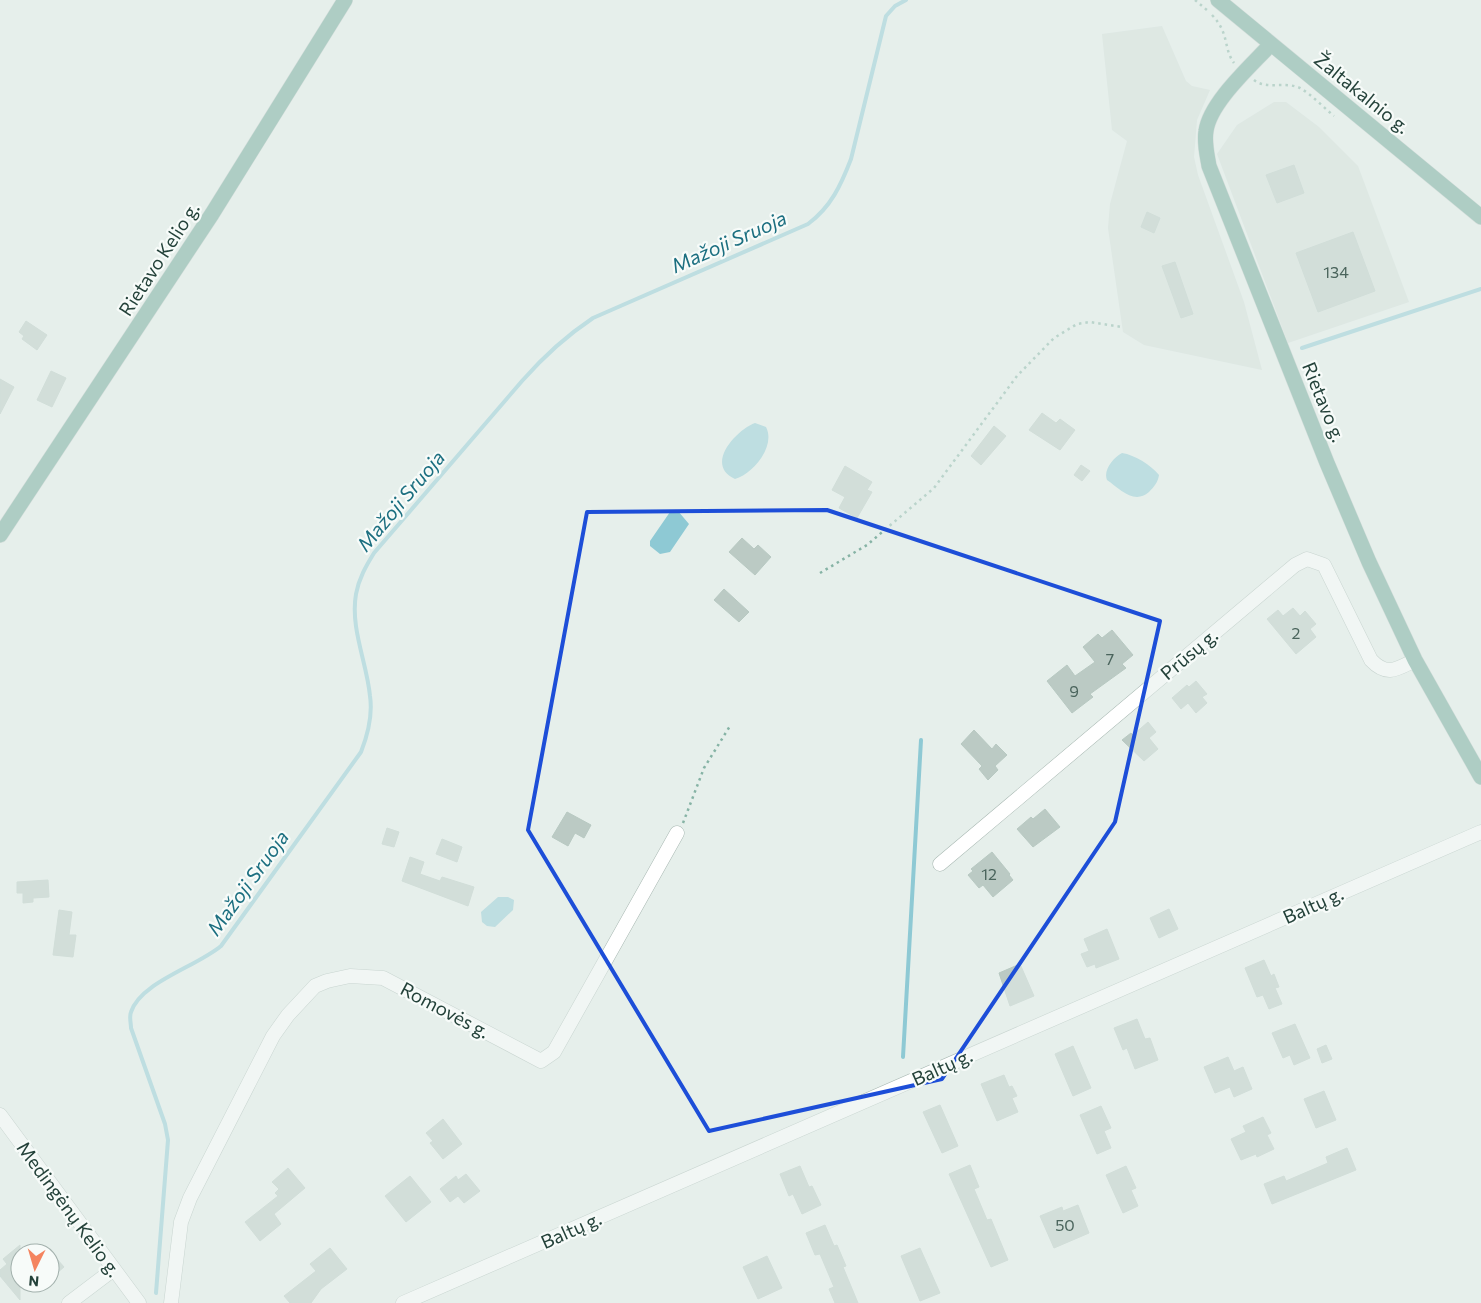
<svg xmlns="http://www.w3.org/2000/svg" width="1481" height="1303" font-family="Commissioner,sans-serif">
  <rect width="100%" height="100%" fill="#e6efeb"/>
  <path fill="#d4dfda" d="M 1162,26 L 1186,81 L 1192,86 L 1210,90 L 1197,120 L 1194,157 L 1198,175 L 1244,302 L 1262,370 L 1144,345 L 1123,332 L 1108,228 L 1110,204 L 1127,141 L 1112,130 L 1102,34 Z
    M 1274,102 L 1286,102 L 1319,127 L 1358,166 L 1409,302 L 1288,343 L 1217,154 L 1237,125 Z"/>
  <path fill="#8ec9d4" d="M 755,423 L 766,427 C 776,446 753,474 735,479 C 704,465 736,430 755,423 Z
    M 1122,453 C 1135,455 1151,465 1159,475 C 1158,482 1154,487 1149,492 C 1134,505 1120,489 1107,480 C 1103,470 1113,458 1122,453 Z
    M 674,511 L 678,511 L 689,524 L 670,552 L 660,554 L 650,546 L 650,541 L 670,512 Z
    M 498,897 L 508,897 L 514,900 L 513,910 L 495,927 L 487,926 L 482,922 L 481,912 Z"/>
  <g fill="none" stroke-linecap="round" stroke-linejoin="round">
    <path stroke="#8ec9d4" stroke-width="4" d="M 1302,348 L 1481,289
      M 903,1057 L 921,740
      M 156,1293 L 168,1140 L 165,1124 L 131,1028 C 131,1023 129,1017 131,1012 C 141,982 196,967 221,946 L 361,752 C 368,734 373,716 370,696 C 367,663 350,628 356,594 C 359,578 366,566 374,553 L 522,381 C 544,356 566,336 593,318 L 808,224 C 831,207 841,185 851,159 L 886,16 L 895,6 L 906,0"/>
  </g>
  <path fill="#bbcac4" stroke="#b8c9c2" d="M 1294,165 L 1304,193 L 1277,203 L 1266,175 Z
    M 1147,212 L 1160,218 L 1154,233 L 1141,227 Z
    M 1353,232 L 1375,291 L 1318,312 L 1296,253 Z
    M 1175,262 L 1193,314 L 1181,318 L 1162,266 Z
    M 26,321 L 47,335 L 37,350 L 22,339 L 24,336 L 19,332 Z
    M 51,371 L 66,378 L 52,407 L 37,400 Z
    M 0,379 L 14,387 L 0,414 Z
    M 1042,413 L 1056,423 L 1060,419 L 1075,430 L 1060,450 L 1029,430 Z
    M 994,426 L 1006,436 L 981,465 L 971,456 Z
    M 1081,465 L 1090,471 L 1082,481 L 1074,475 Z
    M 845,466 L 872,482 L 867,490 L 872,492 L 857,518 L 839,508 L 845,497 L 832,490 Z
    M 742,538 L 754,549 L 758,545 L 771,557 L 755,575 L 729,552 Z
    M 724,589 L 749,612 L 739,622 L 714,600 Z
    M 1293,608 L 1300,616 L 1305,611 L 1316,624 L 1310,629 L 1316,637 L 1296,654 L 1267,619 L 1278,610 L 1283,616 Z
    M 1112,630 L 1133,655 L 1122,664 L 1126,668 L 1090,694 L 1093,697 L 1072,713 L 1047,681 L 1067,665 L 1075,676 L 1095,662 L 1083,647 L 1098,634 L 1102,638 Z
    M 1196,681 L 1207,694 L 1202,697 L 1207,703 L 1196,713 L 1188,703 L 1181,709 L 1172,698 L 1187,685 L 1189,687 Z
    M 1148,722 L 1156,732 L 1149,738 L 1158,749 L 1144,761 L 1122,740 L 1131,733 L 1133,735 Z
    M 974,730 L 992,749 L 996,744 L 1007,755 L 995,766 L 998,770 L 988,780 L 979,769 L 982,766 L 961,744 Z
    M 1045,809 L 1060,827 L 1033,847 L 1017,829 L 1031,817 L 1033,819 Z
    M 567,812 L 591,825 L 584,838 L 575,833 L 568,846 L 552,837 Z
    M 387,828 L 399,832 L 394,847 L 382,844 Z
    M 442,839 L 462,847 L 457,862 L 436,854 Z
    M 992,852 L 1010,874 L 1009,875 L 1013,880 L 993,897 L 983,885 L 979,888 L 968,875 L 973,871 L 971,869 Z
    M 410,857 L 424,862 L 420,874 L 440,881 L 442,877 L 474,887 L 468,906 L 402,881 Z
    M 48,880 L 49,897 L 33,898 L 33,902 L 23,903 L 23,893 L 17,893 L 17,882 Z
    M 1169,909 L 1178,929 L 1159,938 L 1150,918 Z
    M 59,910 L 72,912 L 69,935 L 76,935 L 73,957 L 53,955 Z
    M 1107,929 L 1119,959 L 1096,968 L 1095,964 L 1087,967 L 1081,954 L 1089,951 L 1084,939 Z
    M 1264,960 L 1271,976 L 1274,974 L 1279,987 L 1275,988 L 1282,1004 L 1269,1009 L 1263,995 L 1257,997 L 1245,968 Z
    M 1020,964 L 1034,996 L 1010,1006 L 999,973 Z
    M 1137,1019 L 1145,1039 L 1150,1038 L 1158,1060 L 1135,1069 L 1127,1048 L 1123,1050 L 1114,1028 Z
    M 1295,1024 L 1310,1058 L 1294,1065 L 1290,1055 L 1283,1058 L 1272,1033 Z
    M 1326,1045 L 1332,1059 L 1322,1063 L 1317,1049 Z
    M 1073,1046 L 1091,1088 L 1073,1096 L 1055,1054 Z
    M 1228,1057 L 1234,1071 L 1243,1067 L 1252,1089 L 1234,1097 L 1230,1087 L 1215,1093 L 1204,1067 Z
    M 1004,1075 L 1009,1087 L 1012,1086 L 1017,1096 L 1012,1098 L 1018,1112 L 997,1121 L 981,1084 Z
    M 1324,1091 L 1336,1120 L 1316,1128 L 1304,1099 Z
    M 940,1105 L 958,1146 L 942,1153 L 923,1112 Z
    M 1101,1106 L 1111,1128 L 1104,1131 L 1111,1148 L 1097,1154 L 1080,1115 Z
    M 1263,1117 L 1271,1133 L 1267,1135 L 1274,1149 L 1257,1157 L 1256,1154 L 1241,1160 L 1231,1139 L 1246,1132 L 1243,1126 Z
    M 443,1119 L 462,1144 L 443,1159 L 430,1143 L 433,1141 L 426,1133 Z
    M 1347,1148 L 1356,1170 L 1272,1204 L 1264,1184 L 1284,1176 L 1286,1181 L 1328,1163 L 1326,1157 Z
    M 970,1165 L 979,1187 L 974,1189 L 987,1220 L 991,1219 L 1008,1260 L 991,1267 L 949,1174 Z
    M 800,1166 L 809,1187 L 812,1186 L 821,1205 L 802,1214 L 793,1194 L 789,1196 L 780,1174 Z
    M 1126,1166 L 1136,1188 L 1131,1190 L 1138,1206 L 1123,1213 L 1106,1175 Z
    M 288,1168 L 305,1188 L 274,1214 L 281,1224 L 260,1241 L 245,1222 L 278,1196 L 275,1193 L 279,1189 L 272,1182 Z
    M 466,1174 L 480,1191 L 464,1203 L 458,1196 L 450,1202 L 440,1189 L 456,1176 L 458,1180 Z
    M 410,1176 L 431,1202 L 406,1222 L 385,1196 Z
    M 1078,1205 L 1089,1233 L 1054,1248 L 1040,1216 L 1062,1207 L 1063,1211 Z
    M 825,1225 L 834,1246 L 837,1245 L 846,1266 L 843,1267 L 858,1303 L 835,1303 L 829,1289 L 834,1287 L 820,1254 L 815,1255 L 806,1233 Z
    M 20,1245 L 20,1260 L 12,1266 L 20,1276 L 20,1300 L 0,1276 L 0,1270 L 7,1264 L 3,1259 Z
    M 330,1248 L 347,1269 L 321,1289 L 311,1303 L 290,1303 L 284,1296 L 316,1271 L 310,1264 Z
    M 920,1248 L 940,1293 L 920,1301 L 901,1256 Z
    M 50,1251 L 64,1267 L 50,1279 Z
    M 767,1256 L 782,1288 L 758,1299 L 743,1267 Z"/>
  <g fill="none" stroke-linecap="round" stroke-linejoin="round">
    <g stroke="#a8b8b2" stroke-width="15">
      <path id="minor" d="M 940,864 L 1295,565 L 1307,559 L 1324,565 L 1371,660 C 1387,677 1397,669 1415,660
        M 0,1115 L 139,1303
        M 69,1303 L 114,1269
        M 171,1303 L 181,1222 L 190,1198 L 273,1036 L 288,1015 L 315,986 L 327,981 L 350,976 L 383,978 L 541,1061 L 554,1052 L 677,833
        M 403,1303 L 1481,832"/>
    </g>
    <g stroke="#c2cac8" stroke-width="16">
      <path id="major" d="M 1218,0 L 1481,217
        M 1271,44 C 1251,66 1210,102 1206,131 C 1204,143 1207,154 1209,166 L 1327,463 L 1369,562 L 1415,660 L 1481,777
        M 0,535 L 212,214 L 345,0"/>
    </g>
    <path stroke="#86b3a5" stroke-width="2.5" stroke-dasharray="2.5 4" stroke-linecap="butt" d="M 1195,0 L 1208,11
      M 1212,15 C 1230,34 1223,48 1234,63
      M 1254,80 C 1266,90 1285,81 1300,88 C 1312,95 1323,107 1334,116
      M 820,573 L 867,545 L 934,488 L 1017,376 L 1054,338 L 1077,324 L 1090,322 L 1122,327
      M 683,823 L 704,768 L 730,726"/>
    <use href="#minor" stroke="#fff" stroke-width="14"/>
    <use href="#major" stroke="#6aa596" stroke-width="15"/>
  </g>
  <path d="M0 0H1481V1303H0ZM 827,510 L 1160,621 L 1115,822 L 942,1079 L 709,1131 L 528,830 L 587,512 Z" fill="#e6efeb" fill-opacity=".55" fill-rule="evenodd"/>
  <path fill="none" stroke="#1d4ed8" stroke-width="4" stroke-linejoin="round" d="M 827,510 L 1160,621 L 1115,822 L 942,1079 L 709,1131 L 528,830 L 587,512 Z"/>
  <g text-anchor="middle" stroke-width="4.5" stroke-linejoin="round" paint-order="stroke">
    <g font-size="16" fill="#4a645c">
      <text x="1336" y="278">134</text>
      <text x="1296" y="639">2</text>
      <text x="1110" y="665">7</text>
      <text x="1074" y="697">9</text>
      <text x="989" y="880">12</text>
      <text x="1065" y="1231">50</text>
    </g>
    <g font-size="19" fill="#24423a" stroke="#f7fbf9">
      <text transform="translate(1362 93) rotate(39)" y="7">Žaltakalnio g.</text>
      <text transform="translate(159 259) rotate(-57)" y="7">Rietavo Kelio g.</text>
      <text transform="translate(1324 402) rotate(68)" y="7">Rietavo g.</text>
      <text transform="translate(1189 654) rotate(-40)" y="7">Prūsų g.</text>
      <text transform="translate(1313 905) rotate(-24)" y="7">Baltų g.</text>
      <text transform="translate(445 1010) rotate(28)" y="7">Romovės g.</text>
      <text transform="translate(942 1067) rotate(-24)" y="7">Baltų g.</text>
      <text transform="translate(69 1209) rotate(54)" y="7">Medingėnų Kelio g.</text>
      <text transform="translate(571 1230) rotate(-24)" y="7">Baltų g.</text>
    </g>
    <g font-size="20" font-style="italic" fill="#1c6f80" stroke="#f7fbf9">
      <text transform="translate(729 242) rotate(-24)" y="7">Mažoji Sruoja</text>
      <text transform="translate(401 501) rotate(-50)" y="7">Mažoji Sruoja</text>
      <text transform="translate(248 883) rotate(-54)" y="7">Mažoji Sruoja</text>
    </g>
  </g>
  <g transform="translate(35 1268) rotate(185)"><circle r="24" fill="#f7fbf9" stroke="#a3b1ad"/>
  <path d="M0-4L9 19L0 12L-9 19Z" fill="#f4845f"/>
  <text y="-8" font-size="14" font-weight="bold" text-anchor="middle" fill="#24423a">N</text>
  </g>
</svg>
